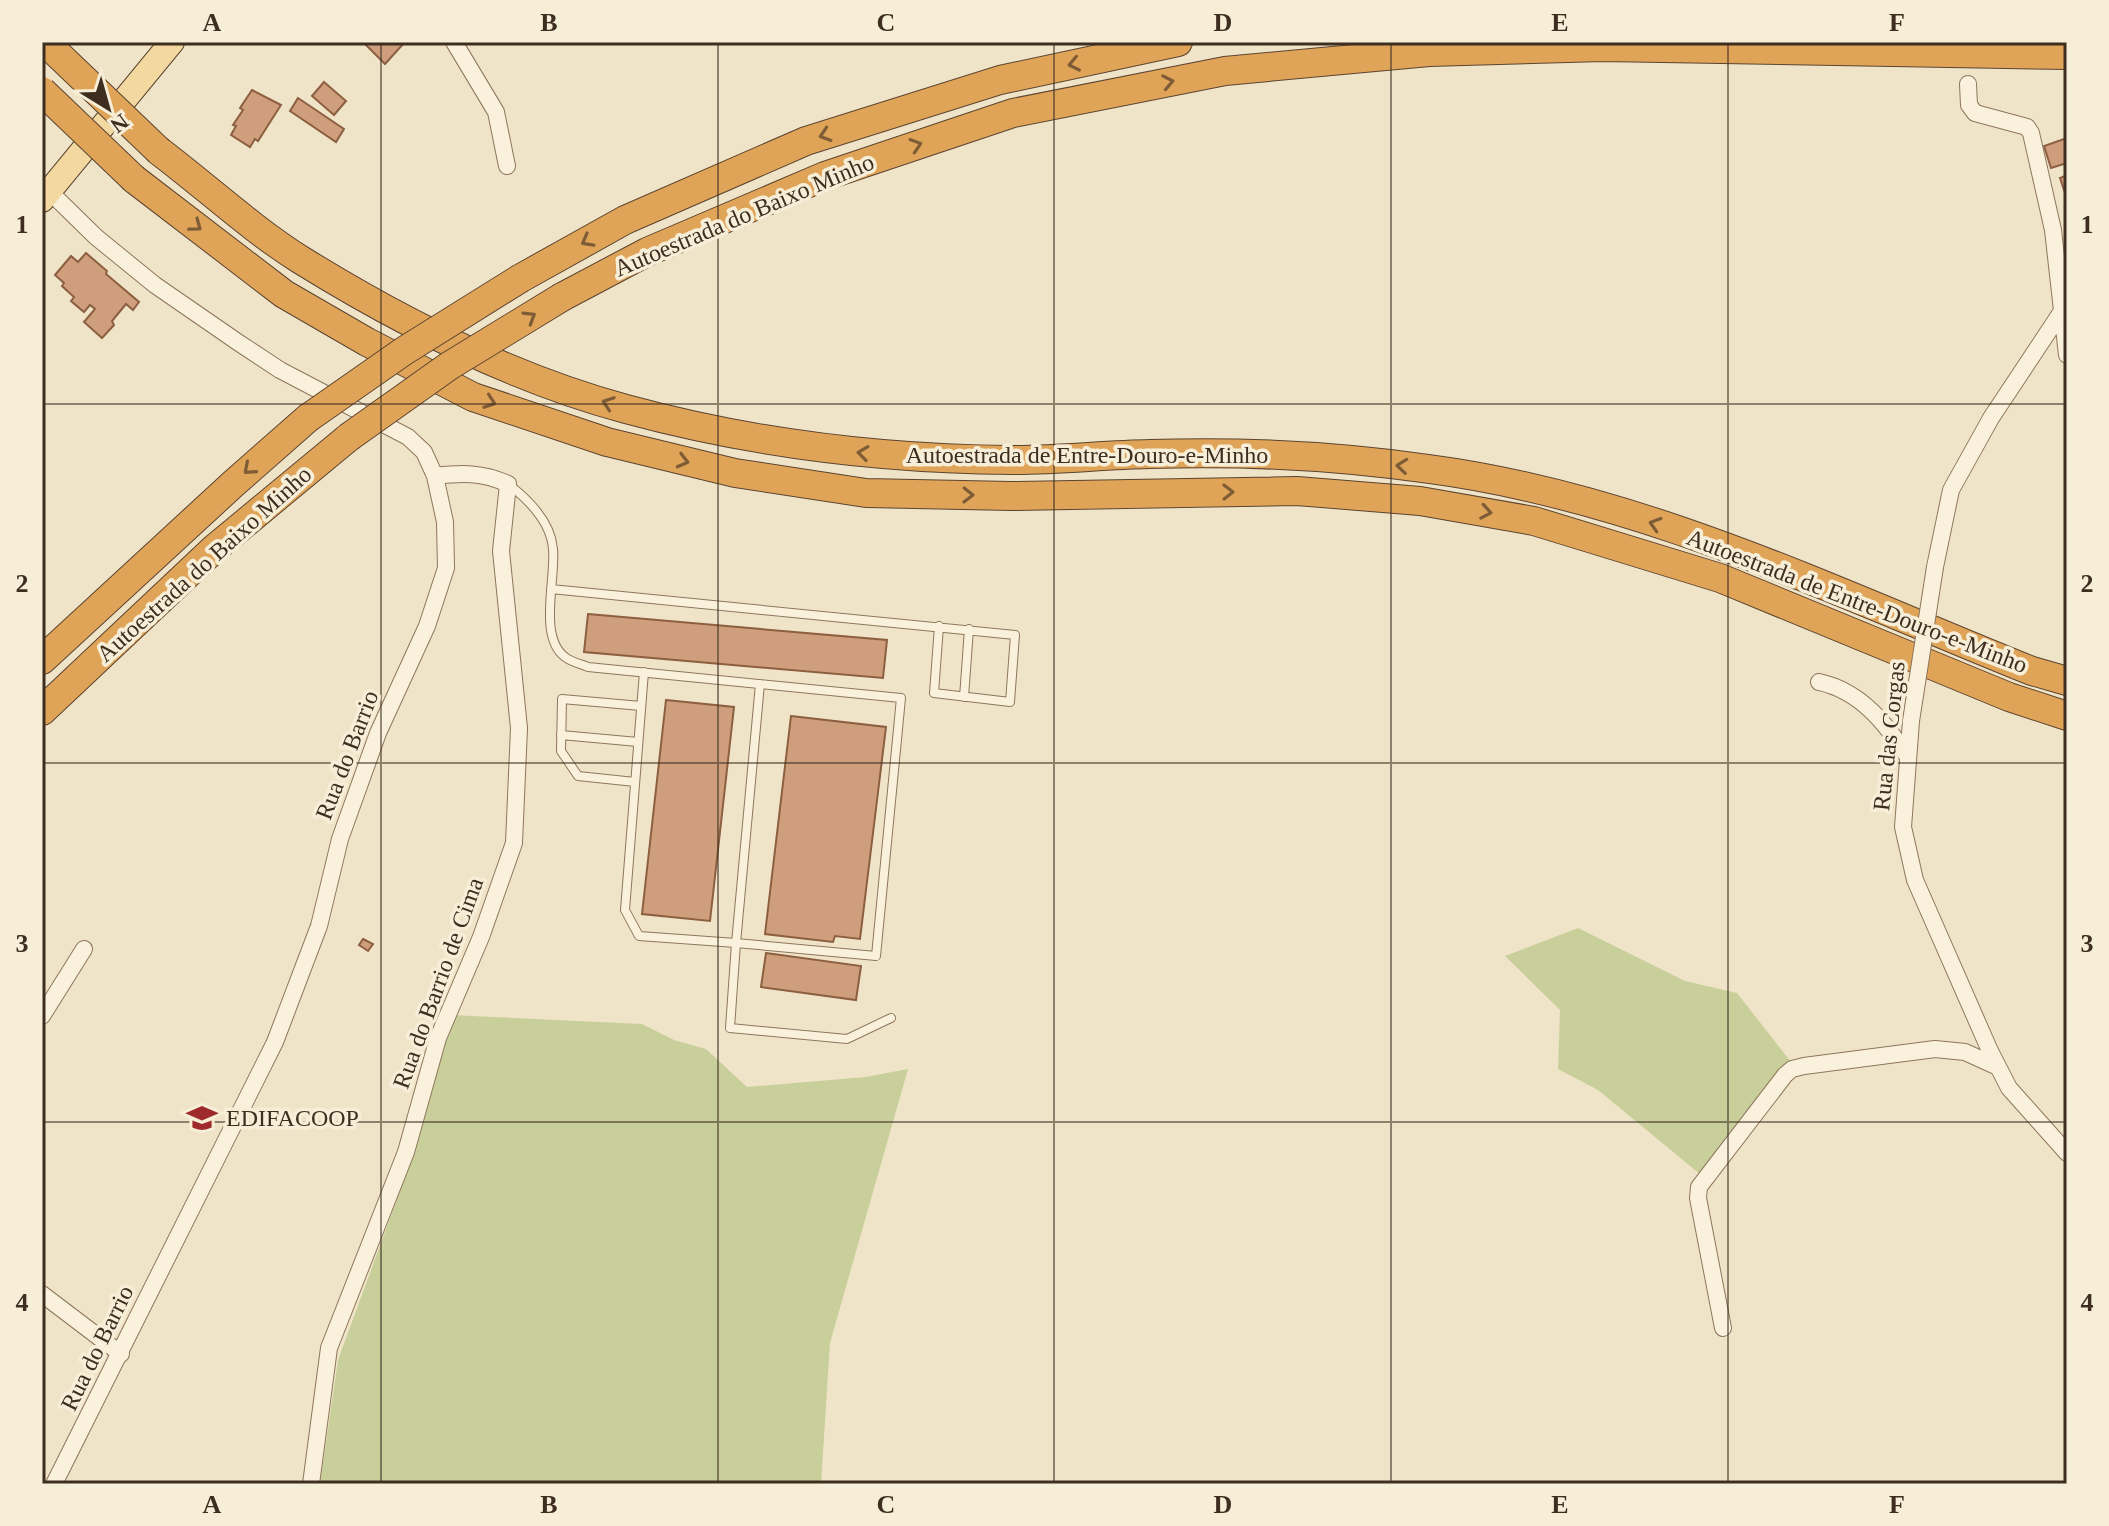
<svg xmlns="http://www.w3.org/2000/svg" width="2109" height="1526" font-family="'Times New Roman',serif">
  <rect width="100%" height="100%" fill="#f0e4c8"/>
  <path fill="#c9cf9b" d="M 1578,928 L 1685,981 L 1737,993 L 1791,1062 L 1701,1175 L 1598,1090 L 1558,1069 L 1560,1010 L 1505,956 Z
    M 451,1015 L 642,1024 L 674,1040 L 706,1049 L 747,1087 L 866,1077 L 908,1069 L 830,1343 L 821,1484 L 320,1484 L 338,1360 L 418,1142 Z"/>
  <path fill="#cf9f7d" stroke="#8d5f41" stroke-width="2" d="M 363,42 L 405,42 L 385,64 Z
    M 324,82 L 346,101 L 334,115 L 312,96 Z
    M 252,90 L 281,105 L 258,141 L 255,139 L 250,147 L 231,135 L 236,126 L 233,125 L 243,110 L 240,108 Z
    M 298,98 L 344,129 L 336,142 L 290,111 Z
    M 2067,138 L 2067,163 L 2051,168 L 2044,146 Z
    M 2067,175 L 2067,199 L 2060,178 Z
    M 86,253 L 107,271 L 106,274 L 139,302 L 133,310 L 126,304 L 112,321 L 114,325 L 102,338 L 84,322 L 95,309 L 90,305 L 84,312 L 71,301 L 74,297 L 62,286 L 64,283 L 55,275 L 71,256 L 78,262 Z
    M 588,614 L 887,640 L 883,678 L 584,652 Z
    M 666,700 L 734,707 L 710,921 L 642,914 Z
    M 791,716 L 886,727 L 860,939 L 835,936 L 833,942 L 765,934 Z
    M 363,939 L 373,944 L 368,951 L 359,945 Z
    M 766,953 L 861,966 L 856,1000 L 761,987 Z"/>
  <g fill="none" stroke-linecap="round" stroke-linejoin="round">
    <g stroke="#8d765c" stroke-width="10">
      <path id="lane" d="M 508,484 C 529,500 551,522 553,549 C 556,579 538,637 565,657 C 571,662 581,664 588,667 L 901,698 L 876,956 L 736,943 L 730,1028 L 847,1039 L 891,1018
        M 551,589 L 1015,635 L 1010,702 L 934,693 L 939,626
        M 644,672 L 625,910 L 639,936 L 736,943 L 760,684
        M 964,697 L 969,629
        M 561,735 L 638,742
        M 635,782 L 578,776 L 561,751 L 562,699 L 641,706"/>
    </g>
    <g stroke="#8d765c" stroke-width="18">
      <path id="street" d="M 454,42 L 496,112 L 507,166
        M 1968,84 L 1969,105 L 1975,113 L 2027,127 L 2031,133 L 2053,230 L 2067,355
        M 49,191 L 96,237 L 155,285 L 239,343 L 280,370 L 408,437 L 424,452 L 435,476 L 445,522 L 446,568 L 427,626 L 378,733 L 340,839 L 319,926 L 275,1042 L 54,1484
        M 1935,567 L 1951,490 L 1991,418 L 2060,314
        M 1819,682 C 1861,691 1886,724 1908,757
        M 1911,721 L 1903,827 L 1915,880 L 1990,1051 L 2009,1088 L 2067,1153
        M 42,1016 L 84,949
        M 42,1294 L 121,1354
        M 1723,1328 L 1698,1198 L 1699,1187 L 1785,1075 L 1792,1069 L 1804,1066 L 1935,1049 L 1965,1052 L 1998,1067
        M 311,1484 L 329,1348 L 406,1152 L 438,1038 L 481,937 L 514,843 L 519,728 L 501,551 L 508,484 C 482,472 462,473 435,476"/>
    </g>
    <g stroke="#5b4430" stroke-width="26">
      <path id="primary" d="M 42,200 L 172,42"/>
    </g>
    <g stroke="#5b4430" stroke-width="30">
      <path id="highway" d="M 159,151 C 204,185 253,230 301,260 C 401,322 511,378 626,409 C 751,443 881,459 1011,460 C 1057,460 1104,455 1150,454 C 1243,451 1337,456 1429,469 C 1641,497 1835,592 2032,671 L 2067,681
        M 134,179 L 284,294 L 367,342 L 473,397 L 607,442 L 735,473 L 866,493 L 1011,496 L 1297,491 L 1420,501 L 1534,521 L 1720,578 L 2009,697 L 2067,716
        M 521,278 L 625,220 L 806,141 L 1000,80 L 1178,42
        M 562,297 L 647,252 L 825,176 L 1013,113 L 1225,71 L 1429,52 L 1603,47 L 2067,55
        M 42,660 L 233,484 L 308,418
        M 42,711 L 215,548 L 349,437"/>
    </g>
    <use href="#lane" stroke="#faf1dc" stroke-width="8"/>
    <use href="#street" stroke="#faf1dc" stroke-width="16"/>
    <use href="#primary" stroke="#f3d9a0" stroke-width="24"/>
    <use href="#highway" stroke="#e0a458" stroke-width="28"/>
    <g stroke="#8d765c" stroke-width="18" stroke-linecap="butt">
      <path id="street-bridge" d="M 1911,721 L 1935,567"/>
    </g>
    <g stroke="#5b4430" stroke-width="30" stroke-linecap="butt">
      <path id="highway-bridge" d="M 45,42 L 159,151
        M 42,91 L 134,179
        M 308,418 L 404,351 L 521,278
        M 349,437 L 449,366 L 562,297"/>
    </g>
    <use href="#street-bridge" stroke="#faf1dc" stroke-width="16"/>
    <use href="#highway-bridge" stroke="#e0a458" stroke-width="28"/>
  </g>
  <defs><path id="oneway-chevron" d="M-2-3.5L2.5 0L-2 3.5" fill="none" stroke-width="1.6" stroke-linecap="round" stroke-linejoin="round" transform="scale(2)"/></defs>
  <g stroke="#7e5d36">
    <use href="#oneway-chevron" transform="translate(1074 64) rotate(168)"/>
    <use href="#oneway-chevron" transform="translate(1168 82) rotate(-11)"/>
    <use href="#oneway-chevron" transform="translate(825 135) rotate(162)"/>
    <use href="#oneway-chevron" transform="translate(916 145) rotate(-18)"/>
    <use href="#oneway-chevron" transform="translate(196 226) rotate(37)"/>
    <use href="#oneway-chevron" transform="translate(587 241) rotate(151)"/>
    <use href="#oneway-chevron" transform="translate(530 317) rotate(-31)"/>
    <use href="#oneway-chevron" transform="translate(490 402) rotate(19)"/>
    <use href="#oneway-chevron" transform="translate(608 403) rotate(-161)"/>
    <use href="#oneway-chevron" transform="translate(863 453) rotate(-172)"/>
    <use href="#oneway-chevron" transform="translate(683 461) rotate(14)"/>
    <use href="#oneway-chevron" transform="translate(1402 466) rotate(-174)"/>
    <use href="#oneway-chevron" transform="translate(249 469) rotate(139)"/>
    <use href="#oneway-chevron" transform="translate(1228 492) rotate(-1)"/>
    <use href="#oneway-chevron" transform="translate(968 495) rotate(1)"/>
    <use href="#oneway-chevron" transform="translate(1486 512) rotate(10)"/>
    <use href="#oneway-chevron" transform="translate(1655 524) rotate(-163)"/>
  </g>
  <path fill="none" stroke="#3d2e20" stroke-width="2" stroke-opacity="0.55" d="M 381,42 L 381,1484M 718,42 L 718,1484M 1054,42 L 1054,1484M 1391,42 L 1391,1484M 1728,42 L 1728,1484M 42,404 L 2067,404M 42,763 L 2067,763M 42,1122 L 2067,1122"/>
  <defs>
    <g id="school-bare" transform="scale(2.4)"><path d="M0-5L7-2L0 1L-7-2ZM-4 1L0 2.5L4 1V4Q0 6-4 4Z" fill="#9e2a2b" stroke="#f7eed8" stroke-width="2.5" paint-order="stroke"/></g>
  </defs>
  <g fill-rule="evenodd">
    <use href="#school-bare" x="202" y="1118"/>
  </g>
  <g text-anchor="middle" stroke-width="7" stroke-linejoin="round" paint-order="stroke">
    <g font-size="24" fill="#3d2e20" stroke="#f7eed8">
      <text transform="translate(744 215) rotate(-23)" y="8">Autoestrada do Baixo Minho</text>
      <text x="1087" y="463">Autoestrada de Entre-Douro-e-Minho</text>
      <text transform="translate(204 564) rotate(-42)" y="8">Autoestrada do Baixo Minho</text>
      <text transform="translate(1857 601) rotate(21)" y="8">Autoestrada de Entre-Douro-e-Minho</text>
      <text transform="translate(1889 736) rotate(-84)" y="8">Rua das Corgas</text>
      <text transform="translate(347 755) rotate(-69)" y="8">Rua do Barrio</text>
      <text transform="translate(438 983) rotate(-70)" y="8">Rua do Barrio de Cima</text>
      <text transform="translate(97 1348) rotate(-64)" y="8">Rua do Barrio</text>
    </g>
    <g font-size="24" fill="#3d2e20" stroke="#f7eed8" text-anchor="start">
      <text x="226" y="1126">EDIFACOOP</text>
    </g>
  </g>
  <rect width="2109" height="1526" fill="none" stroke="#f7eed8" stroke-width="88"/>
  <g transform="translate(108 108) rotate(143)" stroke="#f7eed8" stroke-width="6" paint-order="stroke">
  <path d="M0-6L14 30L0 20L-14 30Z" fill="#3d2e20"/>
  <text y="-12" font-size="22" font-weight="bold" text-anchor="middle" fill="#3d2e20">N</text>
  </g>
  <rect x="44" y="44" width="2021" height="1438" fill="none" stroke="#3d2e20" stroke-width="3"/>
  <g font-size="26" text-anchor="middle" font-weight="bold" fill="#3d2e20">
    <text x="212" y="31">A</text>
    <text x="549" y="31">B</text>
    <text x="886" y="31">C</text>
    <text x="1223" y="31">D</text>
    <text x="1560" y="31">E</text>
    <text x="1897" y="31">F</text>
    <text x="22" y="233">1</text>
    <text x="2087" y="233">1</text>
    <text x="22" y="592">2</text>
    <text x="2087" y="592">2</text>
    <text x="22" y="952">3</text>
    <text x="2087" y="952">3</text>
    <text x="22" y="1311">4</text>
    <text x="2087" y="1311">4</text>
    <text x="212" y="1513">A</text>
    <text x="549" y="1513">B</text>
    <text x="886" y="1513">C</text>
    <text x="1223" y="1513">D</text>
    <text x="1560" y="1513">E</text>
    <text x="1897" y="1513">F</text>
  </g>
</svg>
